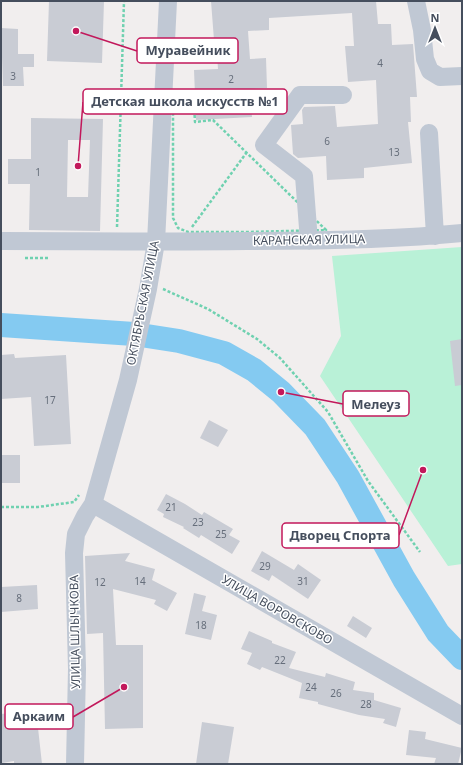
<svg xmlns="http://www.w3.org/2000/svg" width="463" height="765" font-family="'Noto Sans',sans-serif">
  <rect width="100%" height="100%" fill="#f1eeee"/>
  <path fill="#b9f1d7" d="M 462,247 L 462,564 L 448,566 L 320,376 L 341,336 L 332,256 Z"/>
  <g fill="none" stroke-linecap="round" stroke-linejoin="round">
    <path stroke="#84caf1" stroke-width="24" d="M 1,325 L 134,334 L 179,341 L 224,353 L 254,370 L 281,392 L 315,427 L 348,477 L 404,579 L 438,633 L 462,658"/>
  </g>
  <path fill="#c9ccd4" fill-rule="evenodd" d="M 49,1 L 104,1 L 102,63 L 47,61 Z
    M 211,1 L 376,1 L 378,24 L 391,24 L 392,45 L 413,44 L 417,97 L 410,97 L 411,122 L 408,122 L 412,163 L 364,168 L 364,178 L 327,180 L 326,156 L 298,158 L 293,154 L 291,125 L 303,124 L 302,110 L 304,107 L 335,106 L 337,127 L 378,124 L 376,80 L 348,82 L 345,46 L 354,46 L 352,13 L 269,18 L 269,30 L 248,31 L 250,59 L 266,58 L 267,88 L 250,89 L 252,117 L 196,120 L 194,70 L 218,69 L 216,40 L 214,40 Z
    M 1,28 L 18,29 L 18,54 L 34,54 L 34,67 L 23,67 L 24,86 L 3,86 Z
    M 31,118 L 103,119 L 100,231 L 29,230 L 30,184 L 8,184 L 8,159 L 31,159 ZM 68,140 L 90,140 L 88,197 L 67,197 Z
    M 462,339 L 462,385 L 455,386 L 450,341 Z
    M 14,354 L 15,358 L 66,355 L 71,444 L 34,446 L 31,397 L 1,399 L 1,355 Z
    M 209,420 L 228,430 L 218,447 L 200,438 Z
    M 1,455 L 20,455 L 20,483 L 1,483 Z
    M 166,494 L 185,504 L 202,515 L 204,512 L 233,529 L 229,535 L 240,541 L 232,554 L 201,535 L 199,538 L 183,528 L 184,527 L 163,517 L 164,514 L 157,510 Z
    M 262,551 L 294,570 L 298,564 L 321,580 L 308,599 L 272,575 L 269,581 L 251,571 Z
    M 130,553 L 125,561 L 155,569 L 152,580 L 177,593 L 167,611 L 154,604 L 156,600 L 113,589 L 116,645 L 143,645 L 143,728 L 105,729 L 103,633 L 87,634 L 85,556 Z
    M 37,585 L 38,609 L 1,612 L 1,587 Z
    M 194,593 L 206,596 L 202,611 L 217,615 L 211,640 L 185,634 Z
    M 353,616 L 372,628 L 366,638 L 347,626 Z
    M 249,631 L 272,641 L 272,643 L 296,652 L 289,668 L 325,677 L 326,673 L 355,682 L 353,690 L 374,693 L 374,700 L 401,708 L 396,727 L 383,723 L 385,719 L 359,715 L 318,704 L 318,702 L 299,698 L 302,683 L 262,667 L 260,670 L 247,664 L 252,653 L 241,649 Z
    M 36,710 L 42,764 L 14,764 L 14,761 L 2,763 L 1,714 Z
    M 202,722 L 234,727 L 228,764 L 196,764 Z
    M 409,730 L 426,732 L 425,739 L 462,748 L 458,764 L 434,764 L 436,758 L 406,755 Z"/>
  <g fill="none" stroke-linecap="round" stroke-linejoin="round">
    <path stroke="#6fd1b0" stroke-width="2.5" stroke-dasharray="3 2" stroke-linecap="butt" d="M 194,105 L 195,122 L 213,120 L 326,230 L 249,232 L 188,232 L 178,228 L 173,218 L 173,106 Z
      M 117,227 L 124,1
      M 192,227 L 247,152
      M 25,258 L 48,258
      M 163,289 L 208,309 L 257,339 L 280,358 L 328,412 L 368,481 L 420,552
      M 1,507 L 38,507 L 74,502 L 79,495"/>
    <path stroke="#c0c8d4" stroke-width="18" d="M 416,1 L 422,30 L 425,59 L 430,71 L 440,77 L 462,76
      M 429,133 L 435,236
      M 1,241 C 83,241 165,242 247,241 C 318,241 391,240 462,233
      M 309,241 L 304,176 L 264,145 L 300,95 L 343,95
      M 93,504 L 462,716
      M 75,764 L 77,669 L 74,553 L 76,534 L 85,516 L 93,504 L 128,380 L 148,289 L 156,242 L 168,1"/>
  </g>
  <g text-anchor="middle" stroke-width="3" stroke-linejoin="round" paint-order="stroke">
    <g font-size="10" fill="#666e7b">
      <text x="380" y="67">4</text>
      <text x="13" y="80">3</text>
      <text x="231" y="83">2</text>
      <text x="327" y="145">6</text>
      <text x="394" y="156">13</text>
      <text x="38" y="176">1</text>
      <text x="50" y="404">17</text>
      <text x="171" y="511">21</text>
      <text x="198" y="526">23</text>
      <text x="221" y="538">25</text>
      <text x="265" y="570">29</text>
      <text x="140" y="585">14</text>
      <text x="303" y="585">31</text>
      <text x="100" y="586">12</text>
      <text x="19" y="602">8</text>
      <text x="201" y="629">18</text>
      <text x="280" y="664">22</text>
      <text x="311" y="691">24</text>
      <text x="336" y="697">26</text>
      <text x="366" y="708">28</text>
    </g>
    <g font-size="12" fill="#454e5d" stroke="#fff">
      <text transform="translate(309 240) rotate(-1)" y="4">КАРАНСКАЯ УЛИЦА</text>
      <text transform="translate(143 303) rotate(-79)" y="4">ОКТЯБРЬСКАЯ УЛИЦА</text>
      <text transform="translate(277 610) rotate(30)" y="4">УЛИЦА ВОРОВСКОВО</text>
      <text transform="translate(75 632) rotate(-91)" y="4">УЛИЦА ШЛЫЧКОВА</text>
    </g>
  </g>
  <path fill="none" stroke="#c2185b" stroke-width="1.5" d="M76 31L137 51M78 166L83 102M281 392L343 404M423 470L399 535M124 687L73 717"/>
  <g fill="#c2185b" stroke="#fff" stroke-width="1.5">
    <circle cx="76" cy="31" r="4"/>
    <circle cx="78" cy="166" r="4"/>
    <circle cx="281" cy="392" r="4"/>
    <circle cx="423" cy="470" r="4"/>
    <circle cx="124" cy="687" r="4"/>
  </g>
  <g fill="#fff" stroke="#c2185b" stroke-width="1.5">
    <rect x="137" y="38" width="101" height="25" rx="4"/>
    <rect x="83" y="89" width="204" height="25" rx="4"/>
    <rect x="343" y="391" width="66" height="25" rx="4"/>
    <rect x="282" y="523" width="117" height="25" rx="4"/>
    <rect x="5" y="704" width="68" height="25" rx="4"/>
  </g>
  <g font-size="13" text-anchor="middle" font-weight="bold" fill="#454e5d">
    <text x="188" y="55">Муравейник</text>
    <text x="185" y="106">Детская школа искусств №1</text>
    <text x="376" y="409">Мелеуз</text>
    <text x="340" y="540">Дворец Спорта</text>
    <text x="39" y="721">Аркаим</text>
  </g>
  <rect width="463" height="765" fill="none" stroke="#454e5d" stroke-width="4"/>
  <g transform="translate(435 28)" stroke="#ffffff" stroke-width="3" paint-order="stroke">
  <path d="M0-3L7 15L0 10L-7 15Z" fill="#454e5d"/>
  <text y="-6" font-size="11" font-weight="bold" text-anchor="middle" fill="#454e5d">N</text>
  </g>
</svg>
